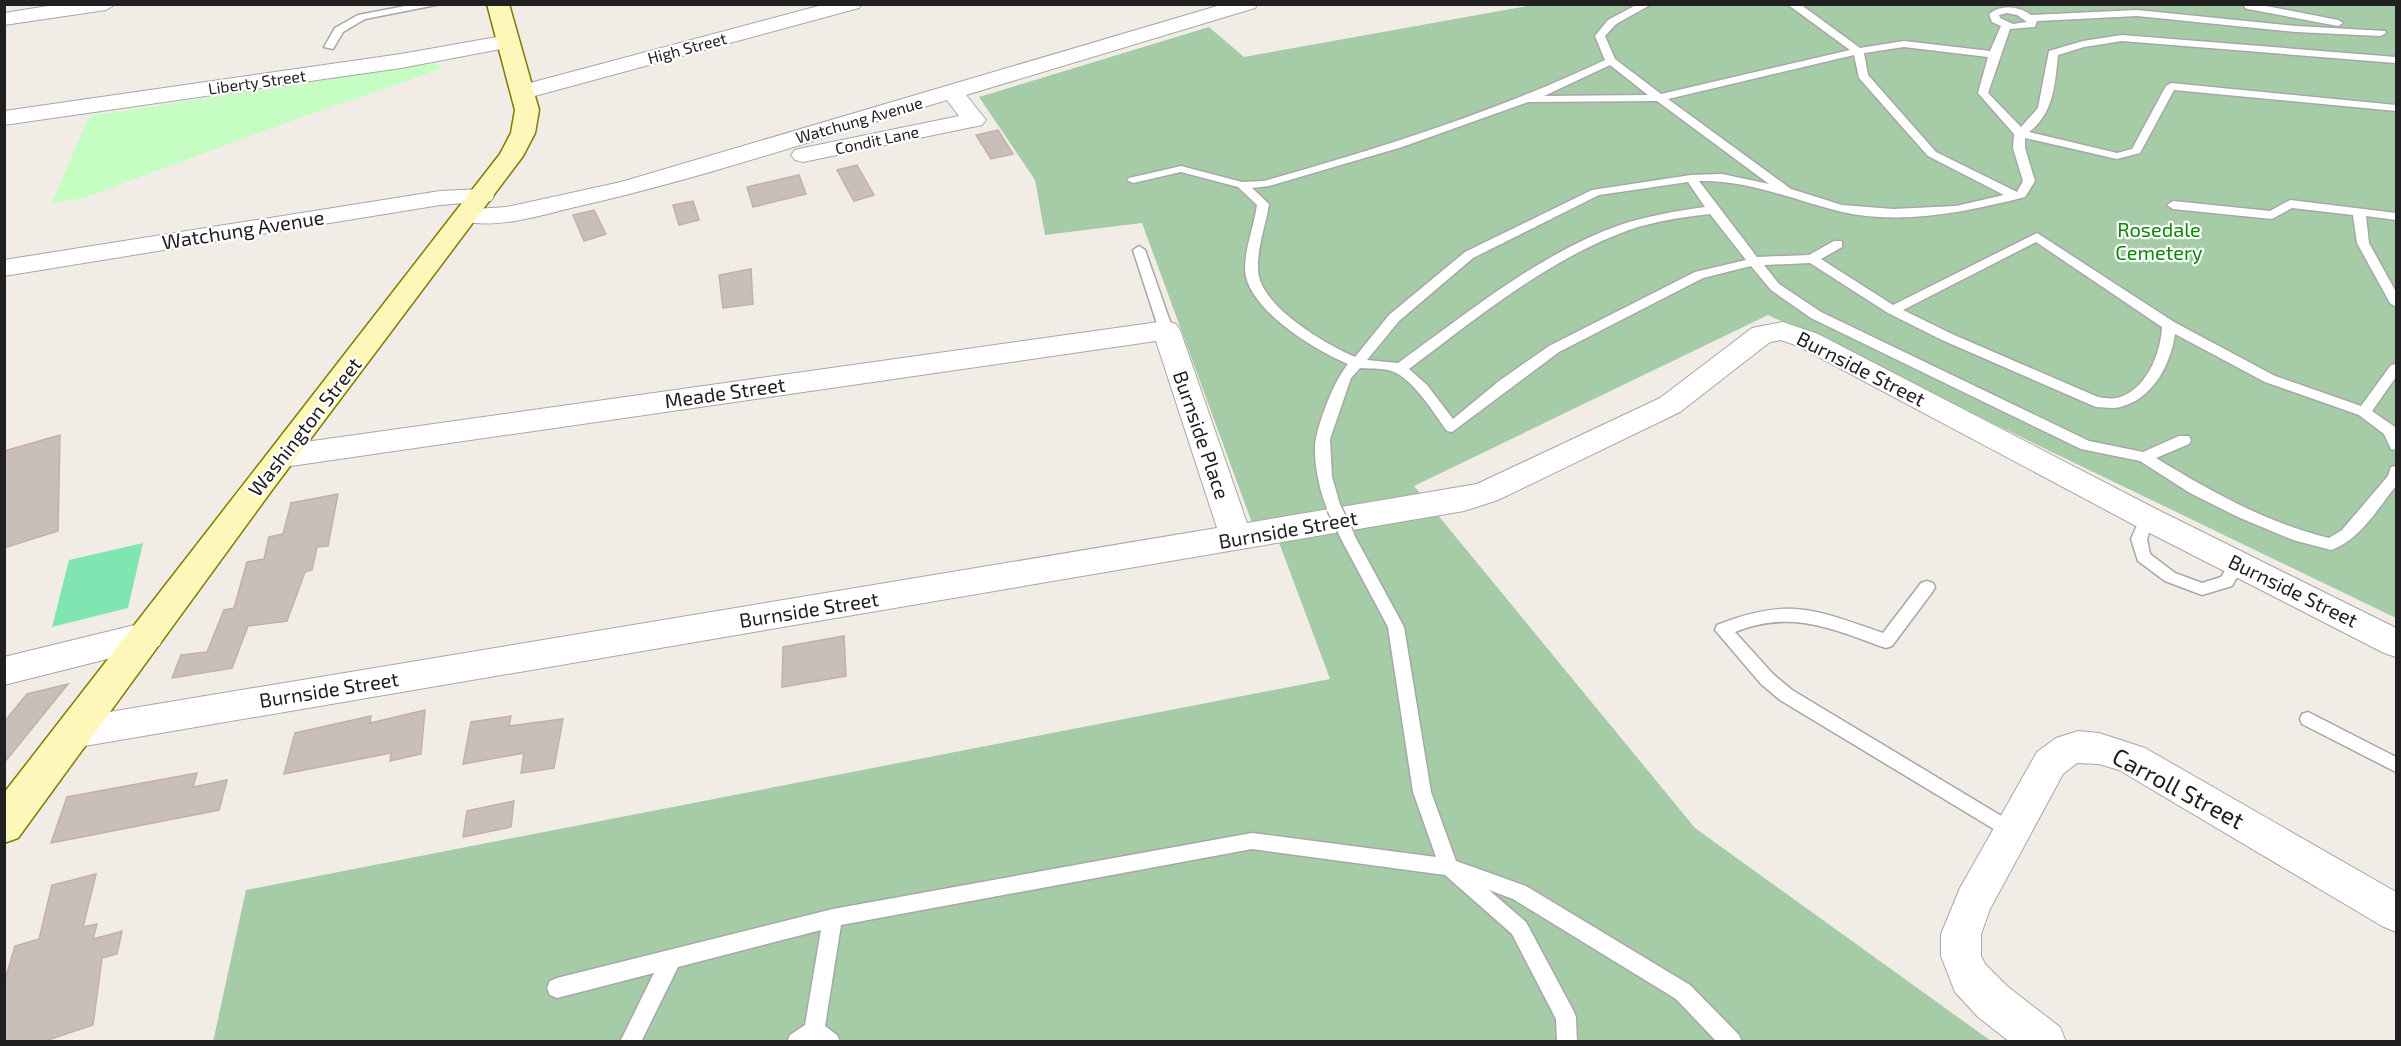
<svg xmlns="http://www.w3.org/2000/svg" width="2401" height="1046" font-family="'Exo 2',sans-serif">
  <rect width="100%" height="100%" fill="#f1ece6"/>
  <path fill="#a6cca7" d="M 1533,5 L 2396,5 L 2396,618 L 1768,315 L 1414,486 L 1695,828 L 1991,1041 L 213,1042 L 246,890 L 1330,679 L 1271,521 L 1252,523 L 1142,223 L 1045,235 L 1035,180 L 979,97 L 1209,27 L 1244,57 Z"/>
  <path fill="#c5fdc2" d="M 437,63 L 441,69 L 285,123 L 84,198 L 52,203 L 89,116 Z"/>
  <path fill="#80e5b0" d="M 143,543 L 128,608 L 52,627 L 69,560 Z"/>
  <path fill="#cabeb9" stroke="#c4b0a8" stroke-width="1.5" d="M 998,130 L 1013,154 L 991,159 L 976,135 Z
    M 857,165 L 874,195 L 854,201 L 837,170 Z
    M 799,175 L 806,194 L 753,207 L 747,187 Z
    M 693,201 L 699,220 L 679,225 L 673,205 Z
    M 594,210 L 606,234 L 584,241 L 573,215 Z
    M 751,269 L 753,304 L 723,308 L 719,275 Z
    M 60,435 L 58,531 L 4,548 L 4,451 Z
    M 338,494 L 328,546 L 317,547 L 312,570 L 305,572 L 287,621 L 248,626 L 232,668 L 172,678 L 181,655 L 207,652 L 224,610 L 234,608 L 247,562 L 264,559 L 269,537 L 283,534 L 291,503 Z
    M 844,636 L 846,676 L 782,687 L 783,647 Z
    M 68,684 L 4,763 L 4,722 L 27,694 Z
    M 425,710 L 421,754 L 390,761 L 391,753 L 284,774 L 295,733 L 371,716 L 370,723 Z
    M 511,716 L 509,726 L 563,719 L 554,768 L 521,773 L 524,753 L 463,764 L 471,722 Z
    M 197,773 L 193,787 L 227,780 L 219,810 L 51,843 L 67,797 Z
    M 514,801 L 511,827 L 463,837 L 467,811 Z
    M 96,874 L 83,927 L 97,924 L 93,939 L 122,931 L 117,954 L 102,958 L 93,1025 L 45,1041 L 4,1041 L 4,983 L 15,946 L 39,939 L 52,885 Z"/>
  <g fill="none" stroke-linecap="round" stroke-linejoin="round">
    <g stroke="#a7a7a7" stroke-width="3">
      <path id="service" d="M 416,4 L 441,4 L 365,19 L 343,32 L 333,49 L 324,47 L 335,28 L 358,15 Z
        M 1638,4 L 1652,4 L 1616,24 L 1605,36 L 1615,59 L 1661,94 L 1850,50 L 1787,4 L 1800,4 L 1860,48 L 1904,41 L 1990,51 L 2001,26 L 1992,22 L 1989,14 C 2002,4 2018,6 2031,15 L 2137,10 L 2296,26 L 2385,31 L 2386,33 L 2381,36 L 2296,32 L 2137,16 L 2037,21 L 2035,27 L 2010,29 L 1988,93 L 2021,127 L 2038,108 L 2049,51 L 2083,41 L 2122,35 L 2396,57 L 2396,63 L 2122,41 L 2084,47 L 2058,55 C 2055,84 2054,113 2029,132 L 2117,153 L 2132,149 L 2166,86 L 2171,83 L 2396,105 L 2396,111 L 2174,90 L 2140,153 L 2117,159 L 2025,138 L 2025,148 L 2035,181 L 2025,197 C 1966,212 1899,226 1838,211 C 1791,199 1748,180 1699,181 L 1757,257 L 1809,255 L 1834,241 L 1842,241 L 1842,247 L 1821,259 L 1893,305 L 2037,233 L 2174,322 L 2275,376 L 2361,406 L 2391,365 L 2396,364 L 2396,377 L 2372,411 L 2395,427 L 2396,450 L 2391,449 L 2384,434 L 2359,415 L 2265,382 L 2175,334 C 2171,364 2152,400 2120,407 C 2112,409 2104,407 2096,407 L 1942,340 L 1888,313 L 1810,263 L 1764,265 L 1779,284 L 1821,312 L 2089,441 L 2143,452 L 2179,436 L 2189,436 L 2191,440 L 2189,444 L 2156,458 C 2210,491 2267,523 2329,538 L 2342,530 L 2388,476 L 2391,467 L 2396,466 L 2396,486 C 2378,508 2359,541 2331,550 L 2293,540 L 2238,517 L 2190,493 L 2140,461 L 2081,449 L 1811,318 L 1771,290 L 1751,266 L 1703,278 L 1559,352 L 1452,432 L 1447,431 C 1434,413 1410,374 1388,370 C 1379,368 1369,369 1360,368 L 1351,378 L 1330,439 L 1332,477 L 1341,508 L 1339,512 L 1329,512 C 1320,495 1312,457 1316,438 C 1321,416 1334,381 1348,364 C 1316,351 1246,309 1245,269 C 1245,248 1254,226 1257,205 L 1238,187 L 1181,172 L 1133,183 L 1127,180 L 1129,178 L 1181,166 L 1242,182 L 1264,181 C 1381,148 1495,112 1605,60 L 1595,36 L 1608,20 ZM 2007,13 L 2017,15 L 2027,22 L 2013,24 L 2000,18 L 1999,15 ZM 1904,47 L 1988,57 L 1978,93 L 2014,134 L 2013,148 L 2023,181 L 2017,192 L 1936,152 L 1868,75 L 1864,53 ZM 1854,55 L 1859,78 L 1928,156 L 2004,195 L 1956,206 L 1893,209 L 1842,205 L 1791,189 L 1668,99 ZM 1610,65 L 1648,95 L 1544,96 ZM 1657,101 L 1769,184 L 1722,174 L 1691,175 L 1592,190 L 1465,252 L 1389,315 L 1355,357 C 1325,344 1258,305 1258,269 C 1257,247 1266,225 1269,204 L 1252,188 L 1269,186 L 1402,147 L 1528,102 ZM 1688,182 L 1705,207 C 1676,211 1647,216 1620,225 C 1538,254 1468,313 1398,363 L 1367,360 L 1399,321 L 1473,258 L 1599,195 ZM 1710,214 L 1746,260 L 1695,272 L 1549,346 L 1499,381 L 1453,419 L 1427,385 L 1409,369 C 1477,318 1548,259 1629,230 C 1655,221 1683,217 1710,214 ZM 2036,242 L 2162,327 C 2161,353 2146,391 2117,398 C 2111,399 2104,398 2098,397 L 1952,334 L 1903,310 Z
        M 2244,4 L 2256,4 L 2338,20 L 2343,23 L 2338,26 L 2248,9 L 2245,8 Z
        M 2290,200 L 2396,213 L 2396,220 L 2366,216 L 2369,243 L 2396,292 L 2396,307 L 2390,303 L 2357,243 L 2353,215 L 2292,208 L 2272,219 L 2173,209 L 2167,205 L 2173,201 L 2270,211 Z
        M 1139,246 L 1145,250 L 1173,330 L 1171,333 L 1161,333 L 1159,330 L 1133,250 Z
        M 2147,512 L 2154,518 L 2147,539 L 2150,554 L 2175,573 L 2202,583 L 2221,577 L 2232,559 L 2242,559 L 2245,563 L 2232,586 L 2202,595 L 2165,581 L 2138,561 L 2131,539 L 2142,514 Z
        M 1347,529 L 1352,531 L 1404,627 L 1431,792 L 1456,861 L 1526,886 L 1690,985 L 1739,1035 L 1742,1042 L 1717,1042 L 1676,999 L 1513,899 L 1489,890 L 1526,922 L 1573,1010 L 1576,1017 L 1577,1042 L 1557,1042 L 1556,1019 L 1512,934 L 1445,875 L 1252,849 L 841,925 L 825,1026 L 837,1035 L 840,1042 L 787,1042 L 790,1035 L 805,1025 L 821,930 L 678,967 L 641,1042 L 620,1042 L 654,973 L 557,998 L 550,995 L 547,988 L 550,981 L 557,978 L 833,909 L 1252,833 L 1436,857 L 1413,792 L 1388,627 L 1339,535 L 1342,531 Z
        M 1927,581 L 1933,583 L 1935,587 L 1933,591 L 1892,646 L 1886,648 C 1832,629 1792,609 1735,632 L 1773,674 L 1792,690 L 2018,826 L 2021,832 L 2018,838 L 2012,840 L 1780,700 L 1761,684 L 1715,630 L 1717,625 C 1788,597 1814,609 1883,633 L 1921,583 Z
        M 2308,712 L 2396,757 L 2396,772 L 2302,724 L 2300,719 L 2302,714 Z"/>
    </g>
    <g stroke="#a7a7a7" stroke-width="2">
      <path id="minor" d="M 60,4 L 116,4 L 106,10 L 4,25 L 4,13 Z
        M 826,4 L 862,4 L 859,8 L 531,97 L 515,97 L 512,92 L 515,87 Z
        M 1224,4 L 1258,4 L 1255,8 L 966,95 L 986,120 L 982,125 L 803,162 L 795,160 L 791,155 L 795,150 L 803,148 L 959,116 L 947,100 C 823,137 700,179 575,207 C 537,216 496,230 458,220 L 454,215 L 458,210 L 507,207 L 621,182 Z
        M 508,35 L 516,36 L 519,41 L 516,46 L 401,68 L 4,125 L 4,111 L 401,54 Z
        M 482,189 L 491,191 L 494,196 L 491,201 L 440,205 L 4,276 L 4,260 L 440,191 Z
        M 1166,321 L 1176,324 L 1180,330 L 1247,523 L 1477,484 L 1660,398 L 1752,328 L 1783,322 L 1818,334 L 2158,510 L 2396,628 L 2396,657 L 2384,653 L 2136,526 L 1798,346 L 1781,340 L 1770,342 L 1680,412 L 1498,500 L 1464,511 L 73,748 L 60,744 L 55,733 L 60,722 L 73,718 L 1217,528 L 1156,341 L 284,467 L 273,464 L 269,456 L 273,448 L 284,445 Z
        M 147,622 L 159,626 L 164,636 L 159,646 L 4,685 L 4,657 Z
        M 2078,731 L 2099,733 L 2145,748 L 2396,892 L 2396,932 L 2382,926 L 2119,770 L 2099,764 L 2077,763 L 2063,774 L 1990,909 L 1981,934 L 1981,956 L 1985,964 L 2008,987 L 2060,1027 L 2066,1042 L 2010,1042 L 1978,1017 L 1955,992 L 1941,956 L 1941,934 L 1960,888 L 2037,752 L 2056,738 Z"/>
    </g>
    <g stroke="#7f7c00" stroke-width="3">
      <path id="secondary" d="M 487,4 L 509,4 L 539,110 L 535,133 L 523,156 L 272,490 L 18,838 L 4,843 L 4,793 L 500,154 L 511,133 L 515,110 Z"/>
    </g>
    <use href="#service" fill="#fff" fill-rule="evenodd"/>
    <use href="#minor" fill="#fff" fill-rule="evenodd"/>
    <use href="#secondary" fill="#fdf8b9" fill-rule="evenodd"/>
    <g stroke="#a7a7a7" stroke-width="17" stroke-linecap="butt">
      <path id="service-bridge" d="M 1334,508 L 1347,535"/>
    </g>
    <use href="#service-bridge" stroke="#fff" stroke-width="14"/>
  </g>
  <g text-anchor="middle" stroke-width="4.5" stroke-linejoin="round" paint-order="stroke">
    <g font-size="16" fill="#202020" stroke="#fff">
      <text transform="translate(687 48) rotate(-15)" y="6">High Street</text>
      <text transform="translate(257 82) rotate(-8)" y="6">Liberty Street</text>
      <text transform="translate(859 120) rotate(-16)" y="6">Watchung Avenue</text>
      <text transform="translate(877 140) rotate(-12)" y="6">Condit Lane</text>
    </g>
    <g font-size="20" fill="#202020" stroke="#fff">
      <text transform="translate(243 230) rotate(-9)" y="7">Watchung Avenue</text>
      <text transform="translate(1861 369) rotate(27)" y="7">Burnside Street</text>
      <text transform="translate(725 393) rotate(-8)" y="7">Meade Street</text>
      <text transform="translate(305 427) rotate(-52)" y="7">Washington Street</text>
      <text transform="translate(1201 435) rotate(71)" y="7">Burnside Place</text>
      <text transform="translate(1288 530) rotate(-10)" y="7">Burnside Street</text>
      <text transform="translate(2293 591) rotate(26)" y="7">Burnside Street</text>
      <text transform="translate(809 610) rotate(-9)" y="7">Burnside Street</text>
      <text transform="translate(329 690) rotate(-9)" y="7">Burnside Street</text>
    </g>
    <g font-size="20" fill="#0c8805" stroke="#fff">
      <text x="2159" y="237">Rosedale<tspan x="2159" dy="23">Cemetery</tspan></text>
    </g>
    <g font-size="24" fill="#202020" stroke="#fff">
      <text transform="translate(2178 789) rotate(28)" y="8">Carroll Street</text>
    </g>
  </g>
  <rect width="2401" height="1046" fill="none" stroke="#202020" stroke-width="12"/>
</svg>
